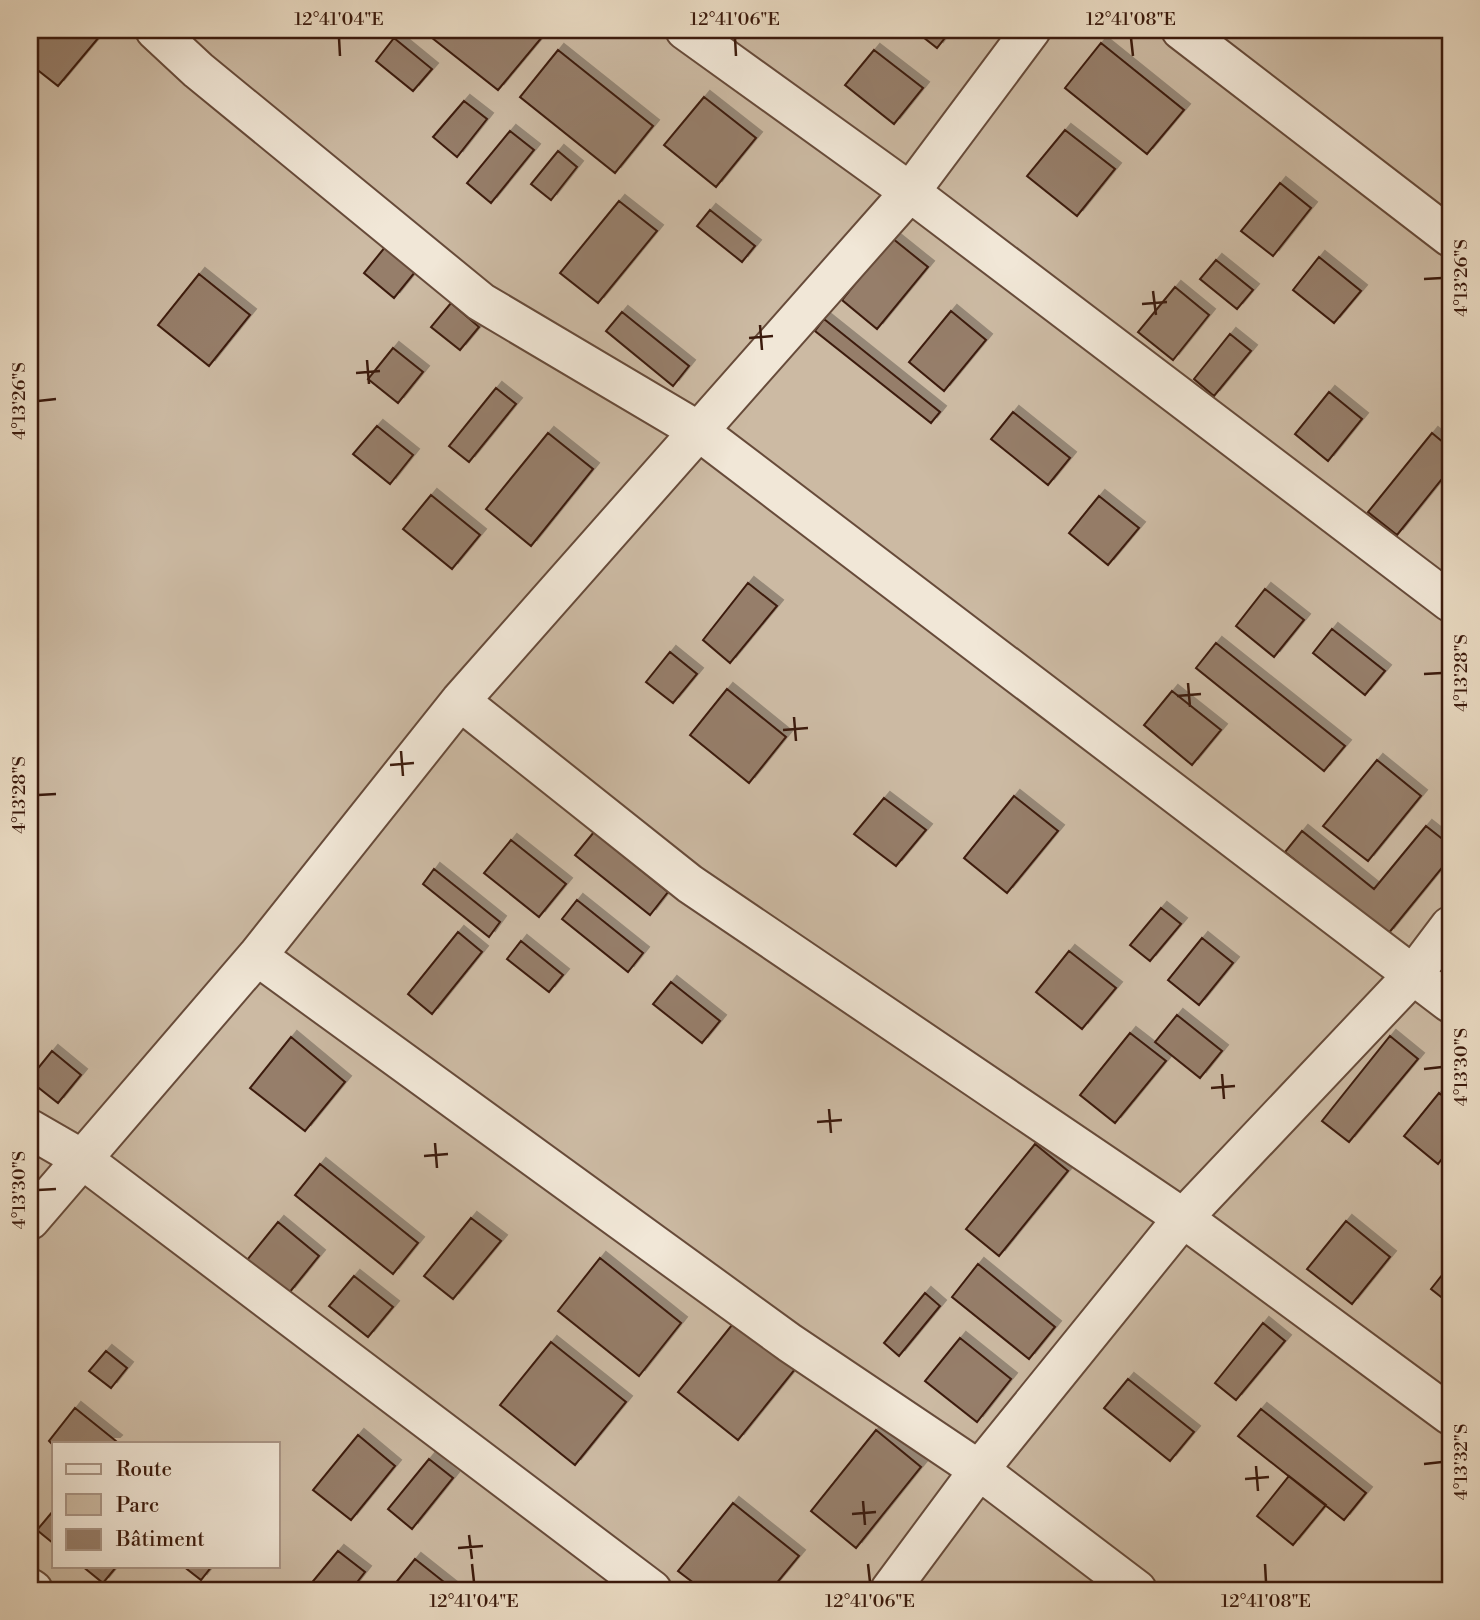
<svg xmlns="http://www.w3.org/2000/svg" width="1480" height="1620" font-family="'Libre Bodoni',serif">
  <defs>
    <filter id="shadow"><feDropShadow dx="6" dy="-6" stdDeviation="0" flood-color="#0004"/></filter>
  </defs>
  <rect width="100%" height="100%" fill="#e9dac2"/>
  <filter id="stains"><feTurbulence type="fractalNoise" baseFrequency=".00286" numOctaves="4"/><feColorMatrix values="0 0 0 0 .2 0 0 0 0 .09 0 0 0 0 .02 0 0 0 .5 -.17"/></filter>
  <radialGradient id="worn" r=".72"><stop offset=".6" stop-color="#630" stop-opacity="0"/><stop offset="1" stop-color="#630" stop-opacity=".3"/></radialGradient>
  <path fill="#ccbaa3" stroke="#846a58" stroke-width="2" fill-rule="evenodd" d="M 30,30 L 1450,30 L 1450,1590 L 30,1590 ZM 54,1443 L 278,1443 L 278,1566 L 54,1566 Z"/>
  <path fill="#967e6b" stroke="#3c1b0d" stroke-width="2" filter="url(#shadow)" d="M 45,30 L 105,30 L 58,86 L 30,64 L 30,48 Z
    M 422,30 L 548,30 L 498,90 Z
    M 914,30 L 951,30 L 937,48 Z
    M 394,38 L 432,69 L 413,91 L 376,61 Z
    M 1101,43 L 1184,110 L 1147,154 L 1065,88 Z
    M 558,50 L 653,126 L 615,173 L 520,97 Z
    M 874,50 L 923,88 L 894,124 L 845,85 Z
    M 704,97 L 756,138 L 716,187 L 664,145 Z
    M 464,101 L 487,119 L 457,157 L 433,137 Z
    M 1065,130 L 1115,169 L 1077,216 L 1027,176 Z
    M 510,131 L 534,150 L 491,203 L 467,183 Z
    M 558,151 L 577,167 L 551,200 L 531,184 Z
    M 1280,183 L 1311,208 L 1273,256 L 1241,231 Z
    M 619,201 L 657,231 L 598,303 L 560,273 Z
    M 710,210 L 755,246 L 742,262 L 697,226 Z
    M 892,238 L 928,267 L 877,329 L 842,300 Z
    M 390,241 L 420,266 L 394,298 L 364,273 Z
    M 1319,257 L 1361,291 L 1334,323 L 1293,290 Z
    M 1216,260 L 1253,290 L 1237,309 L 1200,279 Z
    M 199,274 L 250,315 L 209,366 L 158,325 Z
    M 1175,287 L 1209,315 L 1173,360 L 1138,332 Z
    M 451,303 L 479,327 L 460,350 L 431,327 Z
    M 951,311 L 986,340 L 944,391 L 909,362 Z
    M 622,312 L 689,366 L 673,386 L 606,331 Z
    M 824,319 L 940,412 L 931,423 L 815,331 Z
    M 1230,334 L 1251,351 L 1214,396 L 1194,379 Z
    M 393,348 L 423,372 L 398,403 L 368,379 Z
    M 496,388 L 516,404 L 469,462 L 449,446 Z
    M 1329,392 L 1362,419 L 1328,461 L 1295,434 Z
    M 1013,412 L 1070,458 L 1048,485 L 991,439 Z
    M 377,426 L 413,455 L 390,484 L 353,454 Z
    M 548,433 L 593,469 L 531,546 L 486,509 Z
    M 1432,433 L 1450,448 L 1450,469 L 1397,535 L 1368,512 Z
    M 431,495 L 480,535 L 452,569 L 403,529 Z
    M 1099,496 L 1139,528 L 1108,565 L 1069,533 Z
    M 748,583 L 777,606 L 730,663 L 703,640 Z
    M 1265,589 L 1304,620 L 1274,657 L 1236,626 Z
    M 1332,629 L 1385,671 L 1365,695 L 1313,653 Z
    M 1216,643 L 1345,746 L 1324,771 L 1196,668 Z
    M 670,652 L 697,674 L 673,703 L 646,682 Z
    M 727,689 L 786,737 L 749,783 L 690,735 Z
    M 1172,691 L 1221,730 L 1192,765 L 1144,725 Z
    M 1377,760 L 1421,796 L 1368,861 L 1323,826 Z
    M 1014,796 L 1058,831 L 1007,893 L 964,858 Z
    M 884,798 L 926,830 L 896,866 L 854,834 Z
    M 1426,826 L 1450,845 L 1450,858 L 1388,934 L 1285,852 L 1302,831 L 1374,889 Z
    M 594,832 L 668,892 L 650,915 L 575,855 Z
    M 511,840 L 566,884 L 539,917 L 484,873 Z
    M 434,869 L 500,922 L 489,937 L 423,884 Z
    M 577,900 L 643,953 L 628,972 L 562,919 Z
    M 1161,908 L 1181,924 L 1150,961 L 1130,945 Z
    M 458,932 L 482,952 L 432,1014 L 408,994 Z
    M 1202,938 L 1233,963 L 1199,1005 L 1168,980 Z
    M 521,941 L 563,975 L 549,992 L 507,959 Z
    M 1069,951 L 1116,988 L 1082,1029 L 1036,992 Z
    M 671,982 L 720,1021 L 702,1043 L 653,1004 Z
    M 1177,1015 L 1222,1051 L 1200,1078 L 1155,1042 Z
    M 1130,1033 L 1166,1061 L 1115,1123 L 1080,1095 Z
    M 1390,1036 L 1418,1059 L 1349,1142 L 1322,1121 Z
    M 291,1037 L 345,1082 L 305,1131 L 250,1088 Z
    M 52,1051 L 81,1075 L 58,1103 L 30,1081 L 30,1078 Z
    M 1439,1093 L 1450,1102 L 1450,1148 L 1438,1164 L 1404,1136 Z
    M 1035,1144 L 1068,1171 L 999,1256 L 966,1229 Z
    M 320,1164 L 418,1243 L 393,1274 L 295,1195 Z
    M 471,1218 L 501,1241 L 453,1299 L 424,1276 Z
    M 1346,1221 L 1390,1257 L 1352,1304 L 1307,1269 Z
    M 278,1222 L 319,1256 L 289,1293 L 247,1260 Z
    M 600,1258 L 681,1323 L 639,1376 L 558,1311 Z
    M 978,1264 L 1055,1327 L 1029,1359 L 952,1297 Z
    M 1450,1265 L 1450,1304 L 1431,1289 Z
    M 354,1276 L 393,1307 L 368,1337 L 329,1306 Z
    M 925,1293 L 940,1306 L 899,1356 L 884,1343 Z
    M 736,1320 L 796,1368 L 738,1440 L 678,1392 Z
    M 1263,1323 L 1285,1341 L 1236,1400 L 1215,1383 Z
    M 960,1338 L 1011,1379 L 977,1422 L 925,1381 Z
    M 551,1342 L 626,1402 L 575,1465 L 500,1405 Z
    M 106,1351 L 127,1368 L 111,1388 L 89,1371 Z
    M 1128,1379 L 1194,1432 L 1170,1461 L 1104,1408 Z
    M 75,1408 L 116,1441 L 114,1443 L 54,1443 L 54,1446 L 49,1441 Z
    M 1261,1409 L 1366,1493 L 1344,1520 L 1238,1436 Z
    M 876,1430 L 921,1467 L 856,1548 L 811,1511 Z
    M 358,1435 L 395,1466 L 351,1520 L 313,1490 Z
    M 429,1459 L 453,1478 L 412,1529 L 388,1509 Z
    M 1289,1476 L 1326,1505 L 1293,1545 L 1257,1516 Z
    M 733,1503 L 799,1556 L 771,1590 L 703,1590 L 678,1571 Z
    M 53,1511 L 54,1512 L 54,1544 L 37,1530 Z
    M 338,1551 L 365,1572 L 351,1590 L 315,1590 L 309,1586 Z
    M 415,1559 L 454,1590 L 390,1590 Z
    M 82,1566 L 117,1566 L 103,1583 Z
    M 183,1566 L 212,1566 L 201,1580 Z"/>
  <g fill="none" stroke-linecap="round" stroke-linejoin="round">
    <g stroke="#674b3a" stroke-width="42">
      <path id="minor" d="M 155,30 L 198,70 L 481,302 L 697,430 L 1450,1003
        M 685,30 L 910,192 L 1450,602
        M 1181,30 L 1450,237
        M 460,701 L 690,884 L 1183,1218 L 1450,1415
        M 257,956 L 790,1343 L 979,1470 L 1137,1590
        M 30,1129 L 82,1159 L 652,1590
        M 30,1220 L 257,956 L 460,701 L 910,192 L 1031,30
        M 30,1588 L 33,1590
        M 890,1590 L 979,1470 L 1183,1218 L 1413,975 L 1450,926"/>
    </g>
    <use href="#minor" stroke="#f1e7d7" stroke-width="38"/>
  </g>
  <path fill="none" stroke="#3c1b0d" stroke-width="2.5" d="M 339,38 L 340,56M 735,38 L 736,56M 1131,38 L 1133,56M 1424,279 L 1442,278M 1153,291 L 1156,315M 1142,304 L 1167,302M 760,325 L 762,350M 749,338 L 773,336M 367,360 L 369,384M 356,373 L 380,371M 38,401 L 56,399M 1424,674 L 1442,673M 1188,683 L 1190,707M 1177,696 L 1201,694M 794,717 L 796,741M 783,730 L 808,728M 401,751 L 403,776M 390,765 L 414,763M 38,795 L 56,794M 1424,1069 L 1442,1067M 1222,1074 L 1224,1099M 1211,1088 L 1235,1086M 829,1109 L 831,1133M 817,1122 L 842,1120M 435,1143 L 437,1168M 424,1156 L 448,1154M 38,1190 L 56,1189M 1424,1464 L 1442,1462M 1256,1466 L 1258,1491M 1245,1479 L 1269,1477M 863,1501 L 865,1525M 852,1514 L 876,1512M 469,1535 L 472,1559M 458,1548 L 483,1546M 472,1564 L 474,1582M 868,1564 L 870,1582M 1265,1564 L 1266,1582"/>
  <rect width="1480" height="1620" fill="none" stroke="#e9dac2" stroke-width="77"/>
  <rect x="52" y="1442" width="228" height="126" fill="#f1e7d7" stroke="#a99586" stroke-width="2"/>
  <rect x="66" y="1464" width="35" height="10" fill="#f1e7d7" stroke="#a99586" stroke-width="2"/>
  <text x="116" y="1476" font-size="21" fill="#3c1b0d">Route</text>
  <rect x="66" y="1494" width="35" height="21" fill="#ccbaa3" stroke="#a99586" stroke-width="2"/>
  <text x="116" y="1512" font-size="21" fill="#3c1b0d">Parc</text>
  <rect x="66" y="1529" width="35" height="21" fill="#967e6b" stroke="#a99586" stroke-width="2"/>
  <text x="116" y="1546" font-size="21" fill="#3c1b0d">Bâtiment</text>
  <rect x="38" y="38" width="1404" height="1544" fill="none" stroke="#3c1b0d" stroke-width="2.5"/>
  <g font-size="18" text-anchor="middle" fill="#3c1b0d">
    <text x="339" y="25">12°41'04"E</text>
    <text x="735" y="25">12°41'06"E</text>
    <text x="1131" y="25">12°41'08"E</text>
    <text transform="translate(1461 278) rotate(-90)" y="6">4°13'26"S</text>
    <text transform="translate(19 401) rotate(-90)" y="6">4°13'26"S</text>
    <text transform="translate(1461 673) rotate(-90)" y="6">4°13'28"S</text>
    <text transform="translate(19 795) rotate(-90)" y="6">4°13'28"S</text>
    <text transform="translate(1461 1067) rotate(-90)" y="6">4°13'30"S</text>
    <text transform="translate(19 1190) rotate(-90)" y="6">4°13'30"S</text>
    <text transform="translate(1461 1462) rotate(-90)" y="6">4°13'32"S</text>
    <text x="474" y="1607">12°41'04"E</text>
    <text x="870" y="1607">12°41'06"E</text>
    <text x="1266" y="1607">12°41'08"E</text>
  </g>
  <rect width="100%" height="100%" filter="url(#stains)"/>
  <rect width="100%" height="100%" fill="url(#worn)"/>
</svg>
